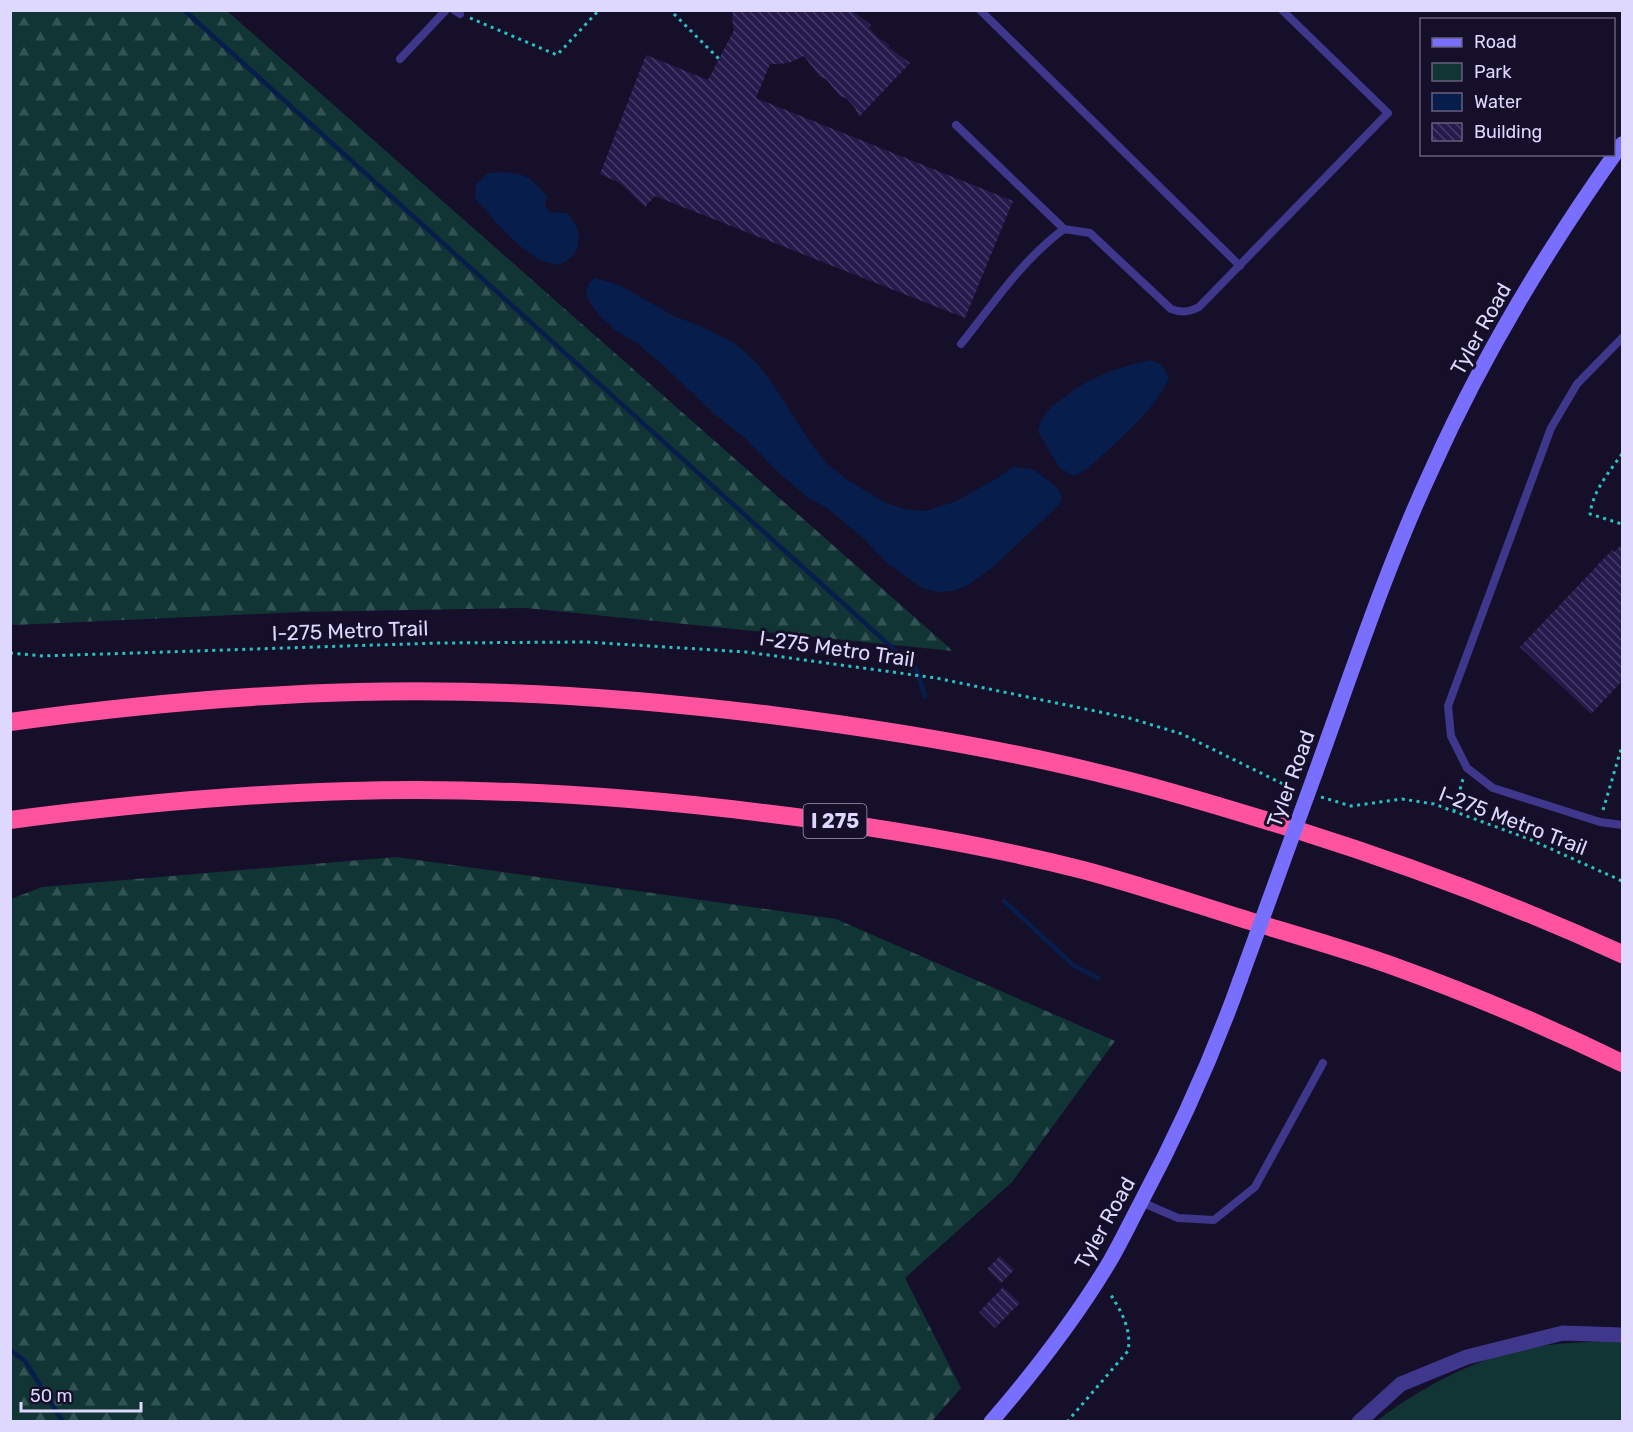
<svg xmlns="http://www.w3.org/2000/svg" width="1633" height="1432" font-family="Rubik,sans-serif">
  <defs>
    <pattern id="forest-firs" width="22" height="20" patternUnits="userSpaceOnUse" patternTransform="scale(1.5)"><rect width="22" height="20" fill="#113535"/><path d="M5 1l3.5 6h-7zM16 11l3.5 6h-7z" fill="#335253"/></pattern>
    <pattern id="building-back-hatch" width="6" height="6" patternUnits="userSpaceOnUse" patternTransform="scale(1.5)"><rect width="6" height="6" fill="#261a4c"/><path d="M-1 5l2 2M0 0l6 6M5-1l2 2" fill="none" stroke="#453b67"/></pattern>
  </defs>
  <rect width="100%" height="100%" fill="#150f2a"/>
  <path fill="url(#forest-firs)" d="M 227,11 L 953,651 L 526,608 L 301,612 L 15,625 L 11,624 L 11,11 Z
    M 396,857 L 836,919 L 1115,1041 L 1012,1182 L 905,1278 L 961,1388 L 932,1421 L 11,1421 L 11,899 L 42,887 Z"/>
  <path fill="#113535" d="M 1616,1341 L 1622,1341 L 1622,1421 L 1375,1422 C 1425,1385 1480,1355 1542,1346 C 1567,1342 1592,1342 1616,1341 Z"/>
  <path fill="#071d4b" d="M 488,173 C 518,171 527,172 547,196 L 545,206 L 549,212 L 567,213 C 577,223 583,239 575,253 C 572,258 564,262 559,265 C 554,264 549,263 545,262 C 520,252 492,218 475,198 L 476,184 Z
    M 595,278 L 619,285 L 674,316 L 705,328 L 734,343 L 756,362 L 774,386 L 812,445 L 826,463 L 849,481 L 886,503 L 904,509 L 925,511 L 954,502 L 996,479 L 1013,467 L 1032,469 L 1055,485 L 1062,496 L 1059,505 L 992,568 L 966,586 L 953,591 L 937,592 L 922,588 L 887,563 L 863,538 L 827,508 L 807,497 L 777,471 L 744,437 L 714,414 L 664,366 L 638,344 L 615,330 L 600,316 L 590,303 L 586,292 L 589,283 Z
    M 1151,360 L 1162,365 L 1169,378 C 1156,410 1112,446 1086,470 L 1074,476 L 1060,468 L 1038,432 C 1039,428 1040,423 1042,419 C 1046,411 1055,404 1062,399 C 1090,377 1117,367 1151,360 Z"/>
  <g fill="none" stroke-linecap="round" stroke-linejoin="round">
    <path stroke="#071d4b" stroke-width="4.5" d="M 184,10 L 916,669 L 925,696
      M 1004,901 L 1073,965 L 1098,978
      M 10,1350 L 25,1361 L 63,1422"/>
  </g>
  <path fill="url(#building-back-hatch)" d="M 733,10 L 851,10 L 871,25 L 869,28 L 880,39 L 890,45 L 888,47 L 910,63 L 859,117 L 855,108 L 846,98 L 840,96 L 826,79 L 820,77 L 804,56 L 791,62 L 780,64 L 770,64 L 756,98 L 1013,201 L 965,318 L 655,196 L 645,207 L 620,183 L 600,174 L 646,55 L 708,80 L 734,30 L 732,19 Z
    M 1623,543 L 1623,680 L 1591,714 L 1520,647 L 1612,550 L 1614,552 Z
    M 1000,1256 L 1014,1270 L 1001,1283 L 987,1269 Z
    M 1003,1287 L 1020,1303 L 995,1328 L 979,1312 Z"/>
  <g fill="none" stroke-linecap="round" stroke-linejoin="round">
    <path stroke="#28c3c0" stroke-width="3" stroke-dasharray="3 4.5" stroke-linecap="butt" d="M 674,14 L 719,59
      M 470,18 L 557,55 L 599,10
      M 1622,454 C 1609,472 1593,491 1590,514 L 1622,524
      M 10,653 L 43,656 L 437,643 L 586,642 L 746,652 L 936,678 L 1129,718 L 1182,734 L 1287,786 L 1295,788
      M 1321,797 L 1351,806 L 1402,799 L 1434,804 L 1529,839 L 1622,881
      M 1603,810 L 1622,746
      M 1454,811 L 1463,779
      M 1067,1422 L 1128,1351 C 1132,1329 1121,1311 1109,1292"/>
    <path stroke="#3e378c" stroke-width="8" d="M 454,10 L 460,14
      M 980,10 L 1240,266
      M 400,59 L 446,10
      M 956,125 L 1064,229 L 1090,233 L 1171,309 C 1182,313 1189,312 1199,307 L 1388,113 L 1282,10
      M 1622,338 L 1577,384 L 1551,428 L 1448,706 L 1451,736 L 1467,768 L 1493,788 L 1600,822 L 1622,825
      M 961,344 C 993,304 1023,259 1064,229
      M 1141,1202 L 1178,1218 L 1214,1220 L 1255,1187 L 1323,1063"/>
    <path stroke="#3e378c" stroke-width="15" d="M 1359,1422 L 1401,1384 L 1467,1357 L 1563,1333 L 1622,1335"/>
    <path stroke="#796fff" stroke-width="15" d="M 1315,774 C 1352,672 1386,568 1432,469 C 1483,355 1549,246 1622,144
      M 991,1422 C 1034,1372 1076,1318 1110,1261 C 1121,1242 1130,1223 1140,1204 C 1179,1131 1212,1058 1240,980"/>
    <path stroke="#ff539f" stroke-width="18" d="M 10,722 C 126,706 241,695 357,692 C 496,688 634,698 771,715 C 889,730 1007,749 1122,779 C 1181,794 1239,812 1297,830 C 1408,865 1517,906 1622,954
      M 10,820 C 123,805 236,794 350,791 C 488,787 627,796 764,813 C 872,826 978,843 1083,870 C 1139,885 1195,904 1250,921 C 1298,936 1346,949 1393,966 C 1471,994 1548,1027 1622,1063"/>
    <path stroke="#796fff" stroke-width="15" d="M 1240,980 L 1315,774"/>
  </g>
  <g text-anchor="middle" stroke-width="6" stroke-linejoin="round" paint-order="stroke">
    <rect fill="#150f2a" stroke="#a29cbf" stroke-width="1.5" x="803.5" y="804" width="63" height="34" rx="4.5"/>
    <g font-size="20" font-weight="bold" fill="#ded8ff">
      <text x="835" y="828">I 275</text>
    </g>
    <g font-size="21" fill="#ded8ff" stroke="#150f2a">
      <text transform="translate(1481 329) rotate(-61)" y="7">Tyler Road</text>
      <text transform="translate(350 631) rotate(-2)" y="7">I-275 Metro Trail</text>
      <text transform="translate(837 649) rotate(8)" y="7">I-275 Metro Trail</text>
      <text transform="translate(1291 779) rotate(-70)" y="7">Tyler Road</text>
      <text transform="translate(1513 821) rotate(21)" y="7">I-275 Metro Trail</text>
      <text transform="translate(1105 1223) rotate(-61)" y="7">Tyler Road</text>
    </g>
  </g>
  <rect width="1633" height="1432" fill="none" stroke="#ded8ff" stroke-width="24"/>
  <rect x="1420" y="18" width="195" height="138" fill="#150f2a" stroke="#655f7f" stroke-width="1.5"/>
  <rect x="1432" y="38" width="30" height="9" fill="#796fff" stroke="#655f7f" stroke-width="1.5"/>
  <text x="1474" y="48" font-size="18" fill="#ded8ff">Road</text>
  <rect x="1432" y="63" width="30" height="18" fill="#113535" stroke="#655f7f" stroke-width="1.5"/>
  <text x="1474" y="78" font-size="18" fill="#ded8ff">Park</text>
  <rect x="1432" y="93" width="30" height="18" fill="#071d4b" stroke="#655f7f" stroke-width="1.5"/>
  <text x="1474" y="108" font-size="18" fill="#ded8ff">Water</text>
  <rect x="1432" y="123" width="30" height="18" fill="url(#building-back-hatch)" stroke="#655f7f" stroke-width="1.5"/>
  <text x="1474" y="138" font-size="18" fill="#ded8ff">Building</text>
  <path d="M21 1402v9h120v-9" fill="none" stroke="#ded8ff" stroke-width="3"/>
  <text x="30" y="1402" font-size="18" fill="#ded8ff" stroke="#150f2a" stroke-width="4.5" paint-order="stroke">50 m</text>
</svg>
